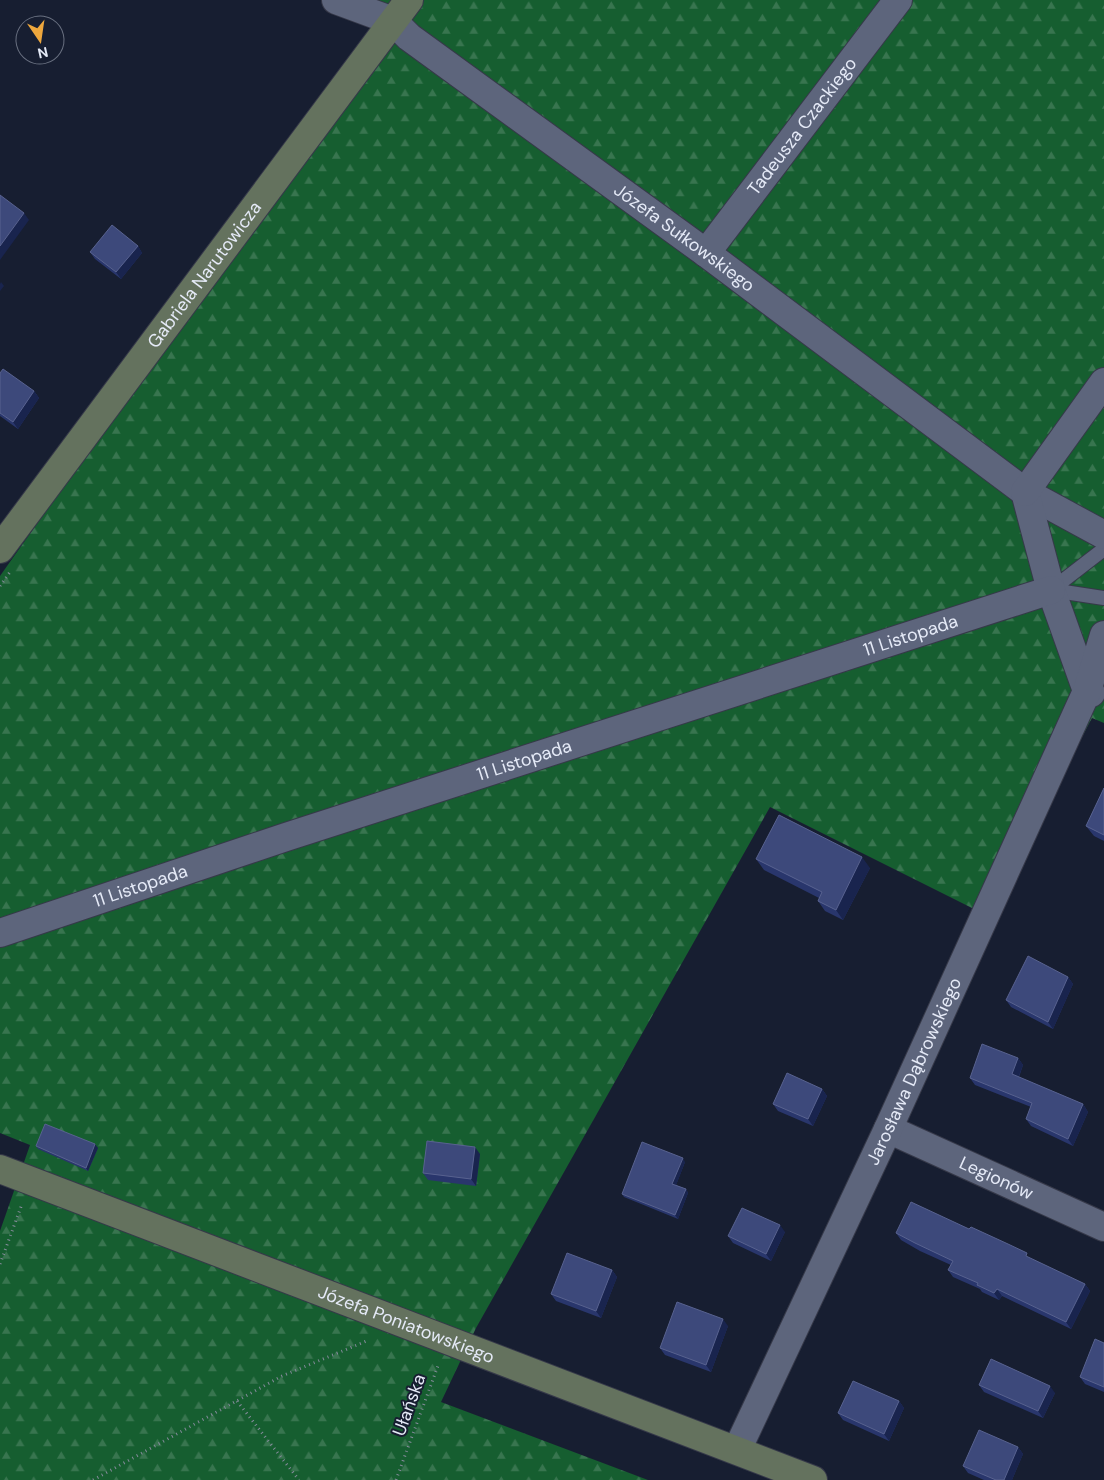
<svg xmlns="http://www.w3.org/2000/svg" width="1104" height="1480" font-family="'DM Sans',sans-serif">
  <defs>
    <pattern id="forest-firs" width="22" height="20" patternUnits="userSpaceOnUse" patternTransform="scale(1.25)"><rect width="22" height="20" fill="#165e30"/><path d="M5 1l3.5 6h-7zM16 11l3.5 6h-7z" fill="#38754f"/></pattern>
  </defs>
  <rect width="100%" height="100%" fill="#171e31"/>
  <path fill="url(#forest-firs)" d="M 336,0 L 1104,0 L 1104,723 L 1092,718 L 988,916 L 770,807 L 476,1328 L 441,1402 L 648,1480 L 0,1480 L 0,1231 L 30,1145 L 0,1133 L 0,576 L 393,21 Z"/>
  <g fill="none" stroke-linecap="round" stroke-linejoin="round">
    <g stroke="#363949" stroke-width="16">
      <path id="lane" d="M 1051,590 L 1104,549
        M 1051,590 L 1104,598"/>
    </g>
    <g stroke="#363949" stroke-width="30">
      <g id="street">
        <path id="s1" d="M 336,0 L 393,21 L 409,37 L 706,253 L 1025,492 L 1104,535"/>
        <path id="s2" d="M 706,253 L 898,0"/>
        <path d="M 1025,492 L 1051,590 L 1087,691 L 1091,693"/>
        <path d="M 1025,492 L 1104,382"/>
        <path id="s3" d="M 0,933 L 286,837 L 1051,590"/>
        <path id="s4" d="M 888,1129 L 1104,1227"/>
        <path id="s5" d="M 737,1450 L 888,1129 L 1087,691 L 1104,635"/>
      </g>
    </g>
    <g stroke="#363949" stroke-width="30">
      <g id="secondary">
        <path id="s6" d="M 0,549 L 409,0"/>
        <path id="s7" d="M 0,1169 L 813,1480"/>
      </g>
    </g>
    <path stroke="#858b9b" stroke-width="3" stroke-dasharray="1 4" stroke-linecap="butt" d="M 0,586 L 10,572
      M 0,1264 L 22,1204
      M 237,1401 L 299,1480
      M 93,1480 L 282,1376 L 369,1340
      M 396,1480 L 439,1363"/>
    <use href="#lane" stroke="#5d657c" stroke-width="14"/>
    <use href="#street" stroke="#5d657c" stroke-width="28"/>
    <use href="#secondary" stroke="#64725e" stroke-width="28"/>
  </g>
  <path fill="#29366c" d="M 138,246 L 142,253 L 121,279 L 95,259 L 90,252 Z
    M 0,373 L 34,391 L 39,398 L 18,429 L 0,416 Z
    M 1104,788 L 1104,841 L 1094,836 L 1086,826 Z
    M 756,859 L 870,868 L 843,920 L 825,911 L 818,901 L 819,898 L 764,870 Z
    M 1068,977 L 1073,984 L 1053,1029 L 1011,1007 L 1006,1000 Z
    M 1018,1058 L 1023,1065 L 1019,1077 L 1083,1104 L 1088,1112 L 1073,1146 L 1031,1126 L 1026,1119 L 1031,1107 L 975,1085 L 970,1078 Z
    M 822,1089 L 827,1096 L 813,1126 L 778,1111 L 773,1104 Z
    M 36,1146 L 98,1148 L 88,1171 L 38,1149 Z
    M 480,1154 L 476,1186 L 428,1180 L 423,1173 Z
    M 685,1162 L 676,1185 L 686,1189 L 688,1193 L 678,1219 L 624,1197 L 622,1194 Z
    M 785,1232 L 771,1261 L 733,1243 L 728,1236 Z
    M 896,1233 L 1031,1259 L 1085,1284 L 1090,1291 L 1071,1329 L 1002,1296 L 999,1300 L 982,1292 L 980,1289 L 953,1277 L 948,1270 L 951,1265 L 920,1251 L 901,1240 Z
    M 612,1270 L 617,1277 L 601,1318 L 556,1301 L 551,1294 Z
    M 728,1326 L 711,1372 L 665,1355 L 660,1348 Z
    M 1104,1343 L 1104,1392 L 1085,1384 L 1080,1377 Z
    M 979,1385 L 1055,1393 L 1043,1418 L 984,1392 Z
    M 899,1401 L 904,1408 L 889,1441 L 843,1420 L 838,1413 Z
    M 1018,1447 L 1023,1454 L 1012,1480 L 984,1480 L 968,1473 L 963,1466 Z"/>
  <path fill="#19244e" d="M 24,213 L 29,220 L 0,260 L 0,246 Z
    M 138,246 L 142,253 L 121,279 L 116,272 Z
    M 1,282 L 4,286 L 0,291 L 0,284 Z
    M 34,391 L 39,398 L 18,429 L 13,422 Z
    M 862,857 L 870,868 L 843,920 L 836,910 Z
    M 1068,977 L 1073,984 L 1053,1029 L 1048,1022 Z
    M 1018,1058 L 1023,1065 L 1017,1081 L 1012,1074 Z
    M 822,1089 L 827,1096 L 813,1126 L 808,1119 Z
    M 1083,1104 L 1088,1112 L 1073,1146 L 1068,1139 Z
    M 95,1144 L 98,1148 L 88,1171 L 86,1168 Z
    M 475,1147 L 480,1154 L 476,1186 L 471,1179 Z
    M 683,1158 L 685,1162 L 675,1188 L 672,1184 Z
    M 686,1189 L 688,1193 L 678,1219 L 675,1215 Z
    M 780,1225 L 785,1232 L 771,1261 L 766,1254 Z
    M 612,1270 L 617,1277 L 601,1318 L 596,1311 Z
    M 1085,1284 L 1090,1291 L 1071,1329 L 1066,1322 Z
    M 997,1289 L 1002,1296 L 999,1300 L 994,1293 Z
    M 723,1319 L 728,1326 L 711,1372 L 706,1365 Z
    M 1050,1386 L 1055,1393 L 1043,1418 L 1038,1411 Z
    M 899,1401 L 904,1408 L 889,1441 L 884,1434 Z
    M 1018,1447 L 1023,1454 L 1012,1480 L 1004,1480 Z"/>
  <path fill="#3d497b" stroke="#58628f" d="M 0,195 L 24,213 L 0,246 Z
    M 112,225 L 138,246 L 116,272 L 90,252 Z
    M 3,369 L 34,391 L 13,422 L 0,413 L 0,373 Z
    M 1104,788 L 1104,835 L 1086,826 Z
    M 779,815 L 862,857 L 836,910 L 818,901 L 822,892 L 756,859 Z
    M 1028,956 L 1068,977 L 1048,1022 L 1006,1000 Z
    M 982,1044 L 1018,1058 L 1012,1074 L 1083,1104 L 1068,1139 L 1026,1119 L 1032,1103 L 970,1078 Z
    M 787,1073 L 822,1089 L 808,1119 L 773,1104 Z
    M 45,1124 L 95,1144 L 86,1168 L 36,1146 Z
    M 427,1141 L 475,1147 L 471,1179 L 423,1173 Z
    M 642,1142 L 683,1158 L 672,1184 L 686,1189 L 675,1215 L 622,1194 Z
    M 911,1202 L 969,1229 L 971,1227 L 1008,1244 L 1027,1253 L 1026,1256 L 1085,1284 L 1066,1322 L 997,1289 L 994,1293 L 977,1285 L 978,1283 L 948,1270 L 953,1261 L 915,1243 L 896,1233 Z
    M 742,1208 L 780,1225 L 766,1254 L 728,1236 Z
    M 567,1253 L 612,1270 L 596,1311 L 551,1294 Z
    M 677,1302 L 723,1319 L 706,1365 L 660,1348 Z
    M 1095,1339 L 1104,1343 L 1104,1387 L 1080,1377 Z
    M 991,1359 L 1050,1386 L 1038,1411 L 979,1385 Z
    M 853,1381 L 899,1401 L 884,1434 L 838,1413 Z
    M 979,1430 L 1018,1447 L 1004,1480 L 996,1480 L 963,1466 Z"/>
  <g text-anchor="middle" stroke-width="4" stroke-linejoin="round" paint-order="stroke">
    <g font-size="18" fill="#e5eaf7" stroke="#171e31">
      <text dy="6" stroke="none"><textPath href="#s2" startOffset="159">Tadeusza Czackiego</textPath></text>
      <text dy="6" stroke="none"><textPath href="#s1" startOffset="424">Józefa Sułkowskiego</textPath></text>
      <text dy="6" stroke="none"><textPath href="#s6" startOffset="342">Gabriela Narutowicza</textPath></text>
      <text dy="6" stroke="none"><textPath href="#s3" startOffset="958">11 Listopada</textPath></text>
      <text dy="6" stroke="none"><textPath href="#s3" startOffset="552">11 Listopada</textPath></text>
      <text dy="6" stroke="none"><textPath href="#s3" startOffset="148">11 Listopada</textPath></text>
      <text dy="6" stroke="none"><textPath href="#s5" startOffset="418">Jarosława Dąbrowskiego</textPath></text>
      <text dy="6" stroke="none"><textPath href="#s4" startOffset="119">Legionów</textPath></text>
      <text dy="6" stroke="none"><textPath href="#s7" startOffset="435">Józefa Poniatowskiego</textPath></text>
      <text transform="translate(409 1405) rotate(-70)" y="6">Ułańska</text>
    </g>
  </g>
  <g transform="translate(40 40) rotate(167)"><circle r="24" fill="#171e31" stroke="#697080"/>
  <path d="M0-4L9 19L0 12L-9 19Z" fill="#eea73d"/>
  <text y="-8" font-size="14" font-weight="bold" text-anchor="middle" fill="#e5eaf7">N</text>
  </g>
</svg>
